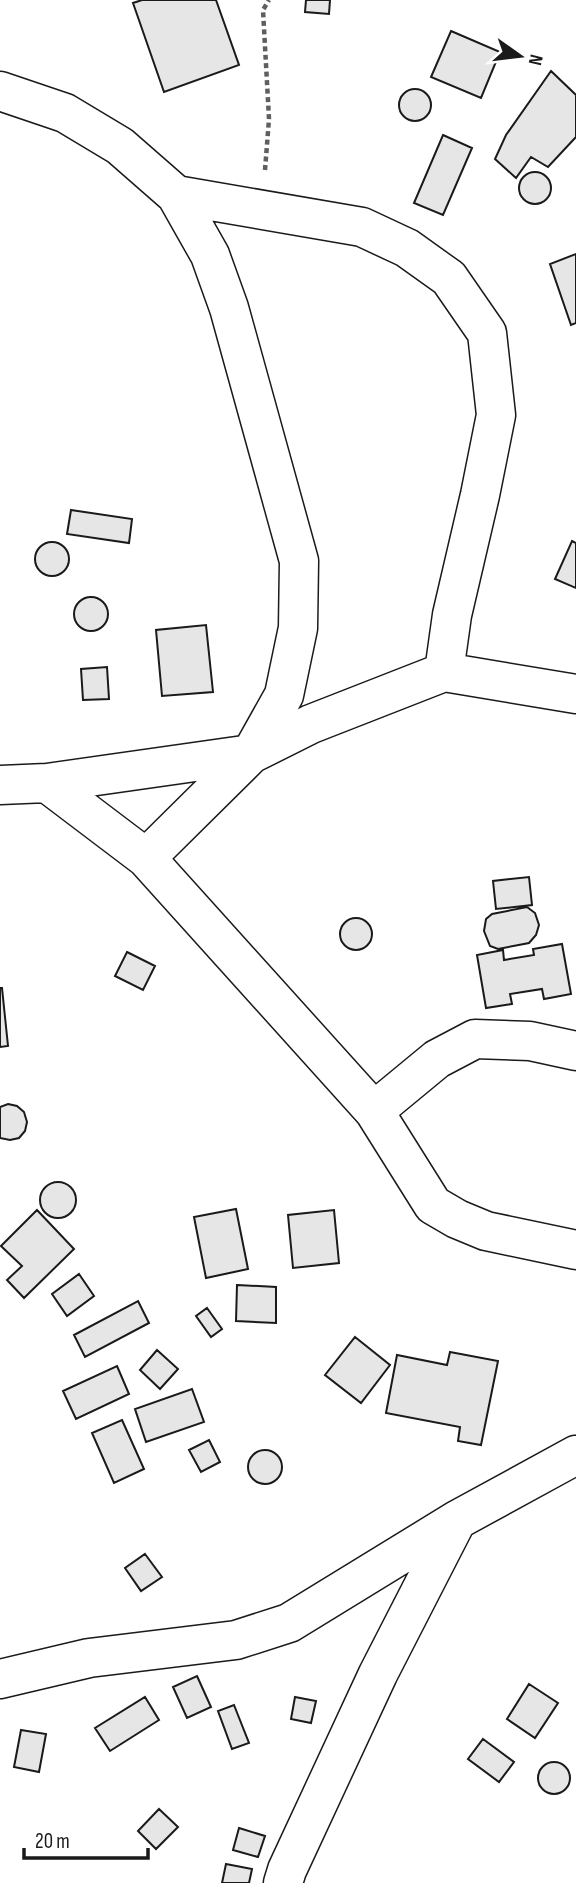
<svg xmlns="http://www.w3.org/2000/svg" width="576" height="1883" font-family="'Sofia Sans Condensed',sans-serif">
  <rect width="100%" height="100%" fill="#fff"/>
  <path fill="#e6e6e6" stroke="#1a1a1a" stroke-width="2" d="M 142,0 L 216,0 L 239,65 L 164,92 L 133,3 Z
    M 306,0 L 330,0 L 329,14 L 305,12 Z
    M 451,31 L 500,52 L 481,98 L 431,77 Z
    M 551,71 L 576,95 L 576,137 L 548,167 L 531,157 L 516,178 L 495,159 L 506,135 Z
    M399 105a16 16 0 1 1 32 0a16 16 0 1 1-32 0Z
    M 443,135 L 472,148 L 443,215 L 414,203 Z
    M519 188a16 16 0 1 1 32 0a16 16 0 1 1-32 0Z
    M 576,254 L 576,323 L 571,325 L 550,264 Z
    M 71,510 L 132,519 L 129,543 L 67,534 Z
    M 572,541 L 576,543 L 576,588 L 555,579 Z
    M35 559a17 17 0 1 1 34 0a17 17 0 1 1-34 0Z
    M74 614a17 17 0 1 1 34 0a17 17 0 1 1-34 0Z
    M 206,625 L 213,692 L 162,696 L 156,630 Z
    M 107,667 L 109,699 L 83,700 L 81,669 Z
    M 529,877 L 532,905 L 496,909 L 493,881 Z
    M 527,907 L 535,913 L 539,925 L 536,935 L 529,943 L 498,949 L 490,946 L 484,931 L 486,919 L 492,914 Z
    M340 934a16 16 0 1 1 32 0a16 16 0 1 1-32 0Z
    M 562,944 L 571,994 L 544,999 L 542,989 L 510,994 L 512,1004 L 486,1008 L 477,955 L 503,950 L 504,960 L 534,955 L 533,949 Z
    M 127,952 L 155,966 L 143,990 L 115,976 Z
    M 0,988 L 2,988 L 8,1046 L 0,1047 Z
    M 8,1104 L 17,1106 L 24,1112 L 27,1122 L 25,1131 L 19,1138 L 10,1140 L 0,1138 L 0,1107 Z
    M40 1200a18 18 0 1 1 36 0a18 18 0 1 1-36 0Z
    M 236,1209 L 248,1269 L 206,1278 L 194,1217 Z
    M 37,1210 L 74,1249 L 24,1298 L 7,1280 L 22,1266 L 1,1246 Z
    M 334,1210 L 339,1263 L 293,1268 L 288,1215 Z
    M 79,1274 L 94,1296 L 67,1316 L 52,1294 Z
    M 237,1285 L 276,1287 L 276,1323 L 236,1321 Z
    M 138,1301 L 149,1323 L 85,1357 L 74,1335 Z
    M 207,1308 L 222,1329 L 211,1337 L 196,1316 Z
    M 355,1337 L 390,1365 L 361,1403 L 325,1375 Z
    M 157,1350 L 178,1369 L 160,1389 L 140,1370 Z
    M 450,1352 L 498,1361 L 481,1445 L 458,1441 L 460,1427 L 386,1413 L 397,1355 L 447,1365 Z
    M 117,1366 L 129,1394 L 76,1419 L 63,1391 Z
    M 192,1389 L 204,1422 L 146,1442 L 135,1409 Z
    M 122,1420 L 144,1469 L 114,1483 L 92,1433 Z
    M 209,1440 L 220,1462 L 201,1472 L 189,1450 Z
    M248 1467a17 17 0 1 1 34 0a17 17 0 1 1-34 0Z
    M 145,1554 L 162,1577 L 141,1591 L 125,1568 Z
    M 197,1676 L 211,1707 L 187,1718 L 173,1687 Z
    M 529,1684 L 558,1703 L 535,1738 L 507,1719 Z
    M 145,1697 L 159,1720 L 110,1751 L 95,1728 Z
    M 295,1697 L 316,1701 L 311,1723 L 291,1719 Z
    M 234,1705 L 249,1743 L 232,1749 L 218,1711 Z
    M 21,1730 L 46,1734 L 39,1772 L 14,1767 Z
    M 483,1739 L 514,1762 L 499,1782 L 468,1759 Z
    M538 1778a16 16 0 1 1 32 0a16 16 0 1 1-32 0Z
    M 159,1809 L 178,1827 L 156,1849 L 138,1831 Z
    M 239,1828 L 265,1836 L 258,1857 L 233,1850 Z
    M 226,1864 L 252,1869 L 249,1883 L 222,1883 Z"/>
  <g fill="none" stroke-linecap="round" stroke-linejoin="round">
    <g stroke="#1a1a1a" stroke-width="41">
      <path id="minor" d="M 0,91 L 65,113 L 120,146 L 176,195 L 210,255 L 229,308 L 299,561 L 298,628 L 284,695 L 251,754 L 47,783 L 0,785
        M 176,195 L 362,227 L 407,248 L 449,278 L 487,333 L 496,415 L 480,495 L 452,615 L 444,672
        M 47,783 L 146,858 L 374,1111 L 433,1205 L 457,1219 L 486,1231 L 576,1250
        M 146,858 L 251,754 L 311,724 L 444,672 L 576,694
        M 374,1111 L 437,1059 L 475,1039 L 530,1041 L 576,1051
        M 0,1679 L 89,1658 L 236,1640 L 289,1623 L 457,1520 L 576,1455
        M 283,1883 L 287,1870 L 378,1674 L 457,1520"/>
    </g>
    <path stroke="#5f5f5f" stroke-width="4.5" stroke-dasharray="5 3.5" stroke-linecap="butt" d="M 265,170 L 269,119 L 263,10 L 269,0"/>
    <use href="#minor" stroke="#fff" stroke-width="38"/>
  </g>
  <g transform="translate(520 56) rotate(104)" stroke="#ffffff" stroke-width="5" paint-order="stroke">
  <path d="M0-5L12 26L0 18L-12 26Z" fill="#1a1a1a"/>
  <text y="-10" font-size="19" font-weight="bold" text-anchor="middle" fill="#1a1a1a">N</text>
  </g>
  <path d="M24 1848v10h124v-10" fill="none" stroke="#1a1a1a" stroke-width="3.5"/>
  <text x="35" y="1848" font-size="21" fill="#1a1a1a" stroke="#ffffff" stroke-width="5" paint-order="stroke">20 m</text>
</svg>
